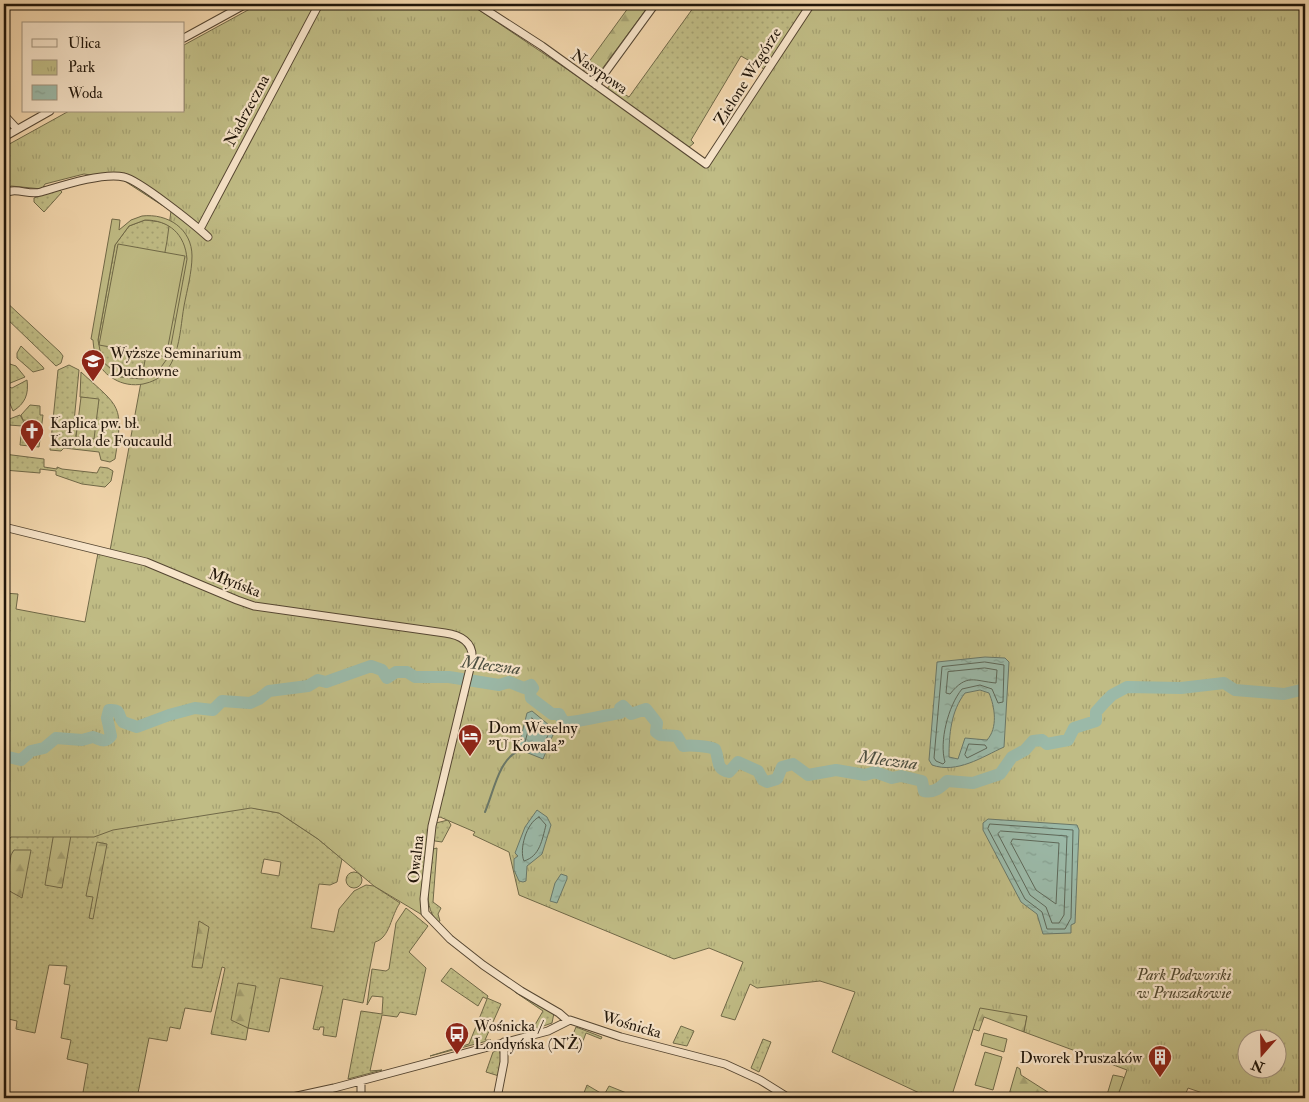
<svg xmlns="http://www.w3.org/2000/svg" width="1309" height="1102" font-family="'IM FELL Double Pica',serif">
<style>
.grass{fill:url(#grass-dots);stroke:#706948;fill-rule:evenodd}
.forest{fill:url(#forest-firs);stroke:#706948}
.park{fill:url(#park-tufts);stroke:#706948;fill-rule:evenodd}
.pitch{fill:#c0bc85;stroke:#706948;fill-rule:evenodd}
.water{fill:url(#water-ripples);stroke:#6a7869;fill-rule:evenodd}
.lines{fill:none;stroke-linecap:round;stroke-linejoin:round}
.shore{stroke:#5e6859;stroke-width:1}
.stream{stroke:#6a7869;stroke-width:2}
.river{stroke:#9bb9a8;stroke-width:12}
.minor-casing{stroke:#554632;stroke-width:9}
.minor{stroke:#f7e4c9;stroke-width:7}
.labels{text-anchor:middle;stroke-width:4.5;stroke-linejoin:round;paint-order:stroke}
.street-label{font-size:16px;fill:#21160a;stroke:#f7e4c9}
.poi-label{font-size:16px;fill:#21160a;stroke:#f7e4c9;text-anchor:start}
.park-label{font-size:16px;font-style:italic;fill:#51482f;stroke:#f7e4c9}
.water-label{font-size:18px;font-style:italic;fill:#4c4f41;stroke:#f7e4c9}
</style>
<defs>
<pattern id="grass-dots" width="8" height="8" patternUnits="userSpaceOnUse" patternTransform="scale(1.25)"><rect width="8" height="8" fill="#c0bc85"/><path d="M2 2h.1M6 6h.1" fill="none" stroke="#a5a172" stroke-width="1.8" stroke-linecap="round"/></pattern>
<pattern id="forest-firs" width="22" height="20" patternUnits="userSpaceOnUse" patternTransform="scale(1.25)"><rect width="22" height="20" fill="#c0bc85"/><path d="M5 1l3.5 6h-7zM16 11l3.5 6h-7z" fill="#a5a172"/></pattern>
<pattern id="park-tufts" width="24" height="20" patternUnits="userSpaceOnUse" patternTransform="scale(1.25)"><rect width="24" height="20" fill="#c0bc85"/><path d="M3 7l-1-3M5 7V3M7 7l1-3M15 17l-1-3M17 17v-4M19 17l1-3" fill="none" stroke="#a5a172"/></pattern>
<pattern id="water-ripples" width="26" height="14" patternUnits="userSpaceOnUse" patternTransform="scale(1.25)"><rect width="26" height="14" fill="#9bb9a8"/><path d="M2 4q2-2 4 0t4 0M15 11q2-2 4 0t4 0" fill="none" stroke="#859e8f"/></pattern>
</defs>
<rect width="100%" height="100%" fill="#f2d6ac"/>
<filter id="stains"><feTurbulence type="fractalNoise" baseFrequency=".004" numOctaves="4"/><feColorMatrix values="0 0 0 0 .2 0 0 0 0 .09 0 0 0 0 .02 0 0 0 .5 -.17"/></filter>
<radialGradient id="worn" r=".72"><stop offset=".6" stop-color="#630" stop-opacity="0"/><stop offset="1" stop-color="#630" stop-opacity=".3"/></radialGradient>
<path class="grass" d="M696,4h111l-43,65 -23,-13 -50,84 3,3 -6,5 -81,-59 3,-4 19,12z
M59,189l3,3 -18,20 -10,-10v-4z
M145,220l16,2 11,5 -30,152c-25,3 -44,-14 -44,-39l17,-95 14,-19z
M4,300l56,52 3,4 -2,7 -5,3 -52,-50z
M21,346l22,21 1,2 -11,3 -16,-14v-5z
M4,362l12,4 9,11 -17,7 -4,-3z
M69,365l10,5 -5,52 1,4h2l-1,10 23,-36 -19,-3 1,-25c39,36 43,32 34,87l-5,3 -9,-2 -2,-8 -35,-4 -3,3 -11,-1 8,-80z
M27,380c2,14 -2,24 -14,31l-7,-17 3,-7 3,1z
M30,405l10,1v9h3l-4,32 -19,-2 2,-19 -13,-1 -2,19h-3v-23l16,-6 6,11 4,1v-6l-7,-1 -2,-5z
M4,454l40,5v8l13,2v-2l5,2 35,4 3,-6 8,1 5,3 -2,10 -6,6 -23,-3 -26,-9v-4l-16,-2v4l-36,-3z
M170,716l199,159 -92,-67h-24l26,5 39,26 24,20 -5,23 -7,3 -11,-1 -8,44 23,4 5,-23 15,-18 12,-6 8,1 26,17c-9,12 -10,35 -25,39l-12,61 -20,-4 -7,38 -13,-2 1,-8h-4l-1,3 -6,-1 10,-43 -43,-8 -11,54 -21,-4 -2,12 -35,-6 14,-66 -3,-1 -11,45 -26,-4 -5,21 -10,-2 -3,14 -18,-3 -12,60h-55l6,-34 -21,-5 4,-19 -10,-2 9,-53 -6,-1 3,-18 -18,-1 -14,68 -19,-4 1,-8 -13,-3v-260zM264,859l17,3 -2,14 -18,-3z
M448,820l3,5 -9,17 -7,-1 -2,-2 3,-16z
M437,848l-4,54 8,6 -3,6 2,7 -3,1c-16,-20 -7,-50 -4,-73z
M346 880a8 8 0 1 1 16 0a8 8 0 1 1-16 0Z
M406,908l22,18 -19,26 17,16 -10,47 -16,-3 -3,5 -15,-2 -12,56 12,-1 -34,9 13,-68 21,3 1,-17 -11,-1 -5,9 5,-36 14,2 3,-2 7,-46z
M451,968l37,28 -1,2 14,6 -16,36h6l-61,16 39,-12 18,-45 -4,-2 -5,9 -37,-25z
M515,992l39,21 -2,10 -20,7 11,-19z
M681,1026l13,5 -7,15 -14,-3z
M576,1027l26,10 -1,2 -15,-6 -6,16 -11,-5z
M763,1039l8,3 -12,30 -8,-4z
M499,1050l2,6 -2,20 -13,-4 7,-20z
M587,1085l17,10 5,-9 30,12h-57z"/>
<path class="forest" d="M631,4h19l-48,65 -7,4 -12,-3z
M54,832l17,3 -9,53 -17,-3z
M97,842l10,2 -14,75 -4,-1 4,-21 -7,-1z
M14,850h17l-9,48 -16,-9 5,-34z
M199,921l10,6 -7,41 -10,-1z
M949,981l80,25 -5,26 -40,-15 -5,14 -6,-2 -5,14z
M238,983l18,3 -8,42 -17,-8z
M1017,1067l3,2 1,6 33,21 -1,2h-45z
M1113,1075l10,2 5,6 -1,15h-21z"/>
<path class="park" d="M259,4h211l119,80 116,83 108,-163h492v1094h-88l-29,-10 -4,10h-67l10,-28 -103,-38 3,-16 -47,-8 -29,90h-21l-98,-46 23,-60 -35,-11 -63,7 -7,-4 -15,36 -14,-4 22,-54 -34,-14 -35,11 -155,-64 -10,-43 -36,-17 2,-3 -35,-15 -3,1 -6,28 -7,70 -50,-30 -56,-47 -39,-26 -28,-5 -138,22 -19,7h-83l-7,9v-253l14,1 -2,15 69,13 13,-69 11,3 2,-11 56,-304 4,-30 -48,-31 -39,-6 -39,10 -3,5 -31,-3 -7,5v-44l65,-36h115v-66zM1246,1040h30v30h-30z"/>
<path class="pitch" d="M142,216c26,-3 50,13 50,40 0,16 -5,34 -8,50 -5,29 -4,71 -41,78 -10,2 -21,0 -29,-5 -15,-8 -20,-23 -21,-39l-2,-1 21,-120 8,1 -1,10 12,-10zM145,220c24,0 40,14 42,39l-18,97 -10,14 -17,9 -22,-2 -18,-16 -4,-21 17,-95 14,-19z
M118,244l67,12 -19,101 -67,-12z
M81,397l18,2 -5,40 -18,-2z
M984,1033l23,6 -3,13 -23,-7z
M985,1052l17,5 -9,33 -18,-5z"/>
<path class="water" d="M985,657l20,1 4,4 -5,85c-22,10 -47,27 -72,18l-3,-5 8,-98zM980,690l9,3c6,14 9,35 -2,47l-22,-2 -7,21 -9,-2c0,-23 2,-46 16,-64z
M532,711l23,19 -12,29 -25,-10 9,-36z
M537,810l10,7 4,8 -9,29 -15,12 -1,15 -3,1 -4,-1 -5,-11v-11l4,-3 -3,-3 10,-26z
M988,819l89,6 2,5 -4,93 -4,2v8l-28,1 -6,-20 -16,-12 -38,-72v-7z
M561,874l6,2v3l-10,24 -7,-2 5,-18z"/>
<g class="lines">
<path class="shore" d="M985,662l19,3 -1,37 -5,1 -6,-14 -12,-4 -18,4c-14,17 -23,53 -17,73l-2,2 -7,-3 -2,-3 8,-91z
M985,668l12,2 -1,13c-22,-2 -29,-10 -46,11l-4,-1 2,-21z
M532,718l9,9 9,4 -10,21 -16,-5z
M969,744l16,1 2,3 -20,10 -2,-3z
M539,817l7,8c-4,15 -6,31 -22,36 -5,-11 2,-38 15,-44z
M990,824l83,6 -2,88 -6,11h-18l-5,-17 -17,-13 -37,-70z
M1001,831l66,5 -3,79 -5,8h-7l-6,-16 -16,-12 -32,-61z
M1013,839l46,4 -3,61 -20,-14 -25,-47z"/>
<path class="stream" d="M485,812c8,-18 14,-54 34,-61"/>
<path class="river" d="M4,756l17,4 10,-9 13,-3 12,-10 26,2 11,-3c7,2 12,7 18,-1l-4,-18 2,-8c13,-1 8,5 14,12l14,5 32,-12 26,-7 18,2 9,-9 28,2 9,-4 10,-8 39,-5 10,-6 8,2 45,-16 11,4 5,8 9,-6h11l8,5h34l50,8 10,-3 15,6 7,-3 2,3 -3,3 1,7 21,16h7l5,9c20,-2 37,-7 56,-10v-5l3,-2 8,8 15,-5 11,14 -1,9 4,3 17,1 6,10c8,-1 24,0 32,3 5,11 0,20 14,23l9,-10 20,9 5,9 4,2 10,-3 5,-12 11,-3 15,11 28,-5 29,5 10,-3 17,6 9,-2 21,5 2,10c10,2 16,-3 23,-10l26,2 27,-9 12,-17 13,-7 8,-9 9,-1 5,4 21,-4 6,-12 22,-7v-9l8,-9 8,-8 15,-8 54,1 43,-5 11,7 49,4 21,-5"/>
<g class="minor-casing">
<path id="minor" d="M477,4l65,42 164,118 105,-160
M184,38l62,-34
M596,85l59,-81
M4,115l13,14
M4,137l46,-26
M4,194c12,-8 24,2 37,-2 20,-6 62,-20 83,-15 15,3 71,48 84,60
M200,229l119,-225
M4,527l142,35 91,38 17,6 191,27c15,2 29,9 27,27l-40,166 -8,73 1,14 25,26 33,26 38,26 38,22 8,7
M361,1082v16
M288,1098l46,-10 214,-57 22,-11 51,17 104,27 35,16 29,18
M497,1098l7,-36v-20"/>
</g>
<use href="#minor" class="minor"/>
</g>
<defs>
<g id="university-pin" transform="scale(1.25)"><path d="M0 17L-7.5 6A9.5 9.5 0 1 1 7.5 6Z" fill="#8f2418" stroke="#f7e4c9"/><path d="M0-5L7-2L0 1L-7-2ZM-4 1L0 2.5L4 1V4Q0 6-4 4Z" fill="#fff"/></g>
<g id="church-pin" transform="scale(1.25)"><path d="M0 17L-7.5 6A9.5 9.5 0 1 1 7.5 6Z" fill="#8f2418" stroke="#f7e4c9"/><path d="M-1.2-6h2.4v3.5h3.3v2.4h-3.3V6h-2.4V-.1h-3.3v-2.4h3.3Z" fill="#fff"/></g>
<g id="hotel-pin" transform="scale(1.25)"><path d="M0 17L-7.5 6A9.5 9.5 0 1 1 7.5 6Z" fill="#8f2418" stroke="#f7e4c9"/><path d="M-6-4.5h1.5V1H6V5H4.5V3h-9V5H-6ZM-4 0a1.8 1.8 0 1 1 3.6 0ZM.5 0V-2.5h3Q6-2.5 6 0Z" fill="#fff"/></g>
<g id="bus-pin" transform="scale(1.25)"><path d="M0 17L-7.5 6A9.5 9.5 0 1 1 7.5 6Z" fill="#8f2418" stroke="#f7e4c9"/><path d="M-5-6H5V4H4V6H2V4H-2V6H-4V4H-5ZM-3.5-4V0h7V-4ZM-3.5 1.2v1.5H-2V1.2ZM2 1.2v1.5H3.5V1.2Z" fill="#fff"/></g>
<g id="building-pin" transform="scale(1.25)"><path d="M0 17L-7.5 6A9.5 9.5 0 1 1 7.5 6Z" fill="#8f2418" stroke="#f7e4c9"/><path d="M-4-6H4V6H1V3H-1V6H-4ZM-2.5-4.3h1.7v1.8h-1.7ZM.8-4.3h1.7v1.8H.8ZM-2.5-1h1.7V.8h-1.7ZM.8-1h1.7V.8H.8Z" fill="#fff"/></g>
</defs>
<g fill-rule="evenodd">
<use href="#university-pin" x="93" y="361"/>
<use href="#church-pin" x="32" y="431"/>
<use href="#hotel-pin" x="470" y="736"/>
<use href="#bus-pin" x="457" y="1034"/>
<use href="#building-pin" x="1160" y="1057"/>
</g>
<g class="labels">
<g class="street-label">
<text transform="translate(600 71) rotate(35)" y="6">Nasypowa</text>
<text transform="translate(747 76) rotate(-58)" y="6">Zielone Wzgórze</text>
<text transform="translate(246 110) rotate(-62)" y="6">Nadrzeczna</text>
<text transform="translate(235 582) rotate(21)" y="6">Młyńska</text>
<text transform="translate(415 859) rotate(-84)" y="6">Owalna</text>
<text transform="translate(632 1024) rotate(16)" y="6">Wośnicka</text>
</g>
<g class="poi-label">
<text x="110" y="358">Wyższe Seminarium<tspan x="110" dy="18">Duchowne</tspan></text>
<text x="50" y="428">Kaplica pw. bł.<tspan x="50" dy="18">Karola de Foucauld</tspan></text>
<text x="488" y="733">Dom Weselny<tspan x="488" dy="18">"U Kowala"</tspan></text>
<text x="474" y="1031">Wośnicka /<tspan x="474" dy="18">Londyńska (NŻ)</tspan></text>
<text x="1142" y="1063" text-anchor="end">Dworek Pruszaków</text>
</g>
<g class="park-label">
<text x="1184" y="980">Park Podworski<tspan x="1184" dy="18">w Pruszakowie</tspan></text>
</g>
<g class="water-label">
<text transform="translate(491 665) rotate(7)" y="6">Mleczna</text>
<text transform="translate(888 760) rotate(7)" y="6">Mleczna</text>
</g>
</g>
<rect width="1309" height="1102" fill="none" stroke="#f2d6ac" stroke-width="20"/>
<rect x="5" y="5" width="1299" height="1092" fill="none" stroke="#21160a" stroke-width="2.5"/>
<rect x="10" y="10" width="1289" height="1082" fill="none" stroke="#21160a"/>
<rect x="22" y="22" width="162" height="90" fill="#f7e4c9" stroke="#a1927d"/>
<rect x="32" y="39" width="25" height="8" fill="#f7e4c9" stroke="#a1927d"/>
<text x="68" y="48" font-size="15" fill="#21160a">Ulica</text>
<rect x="32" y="60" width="25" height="15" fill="url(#park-tufts)" stroke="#a1927d"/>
<text x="68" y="72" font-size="15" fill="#21160a">Park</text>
<rect x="32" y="85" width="25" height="15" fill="url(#water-ripples)" stroke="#a1927d"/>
<text x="68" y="98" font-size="15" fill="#21160a">Woda</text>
<g transform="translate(1262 1054) rotate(200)"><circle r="24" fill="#f7e4c9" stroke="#a1927d"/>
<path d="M0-4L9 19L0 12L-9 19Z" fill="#8f2418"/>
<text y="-8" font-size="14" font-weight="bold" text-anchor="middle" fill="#21160a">N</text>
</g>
<rect width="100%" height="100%" filter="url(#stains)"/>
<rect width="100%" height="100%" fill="url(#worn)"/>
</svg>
